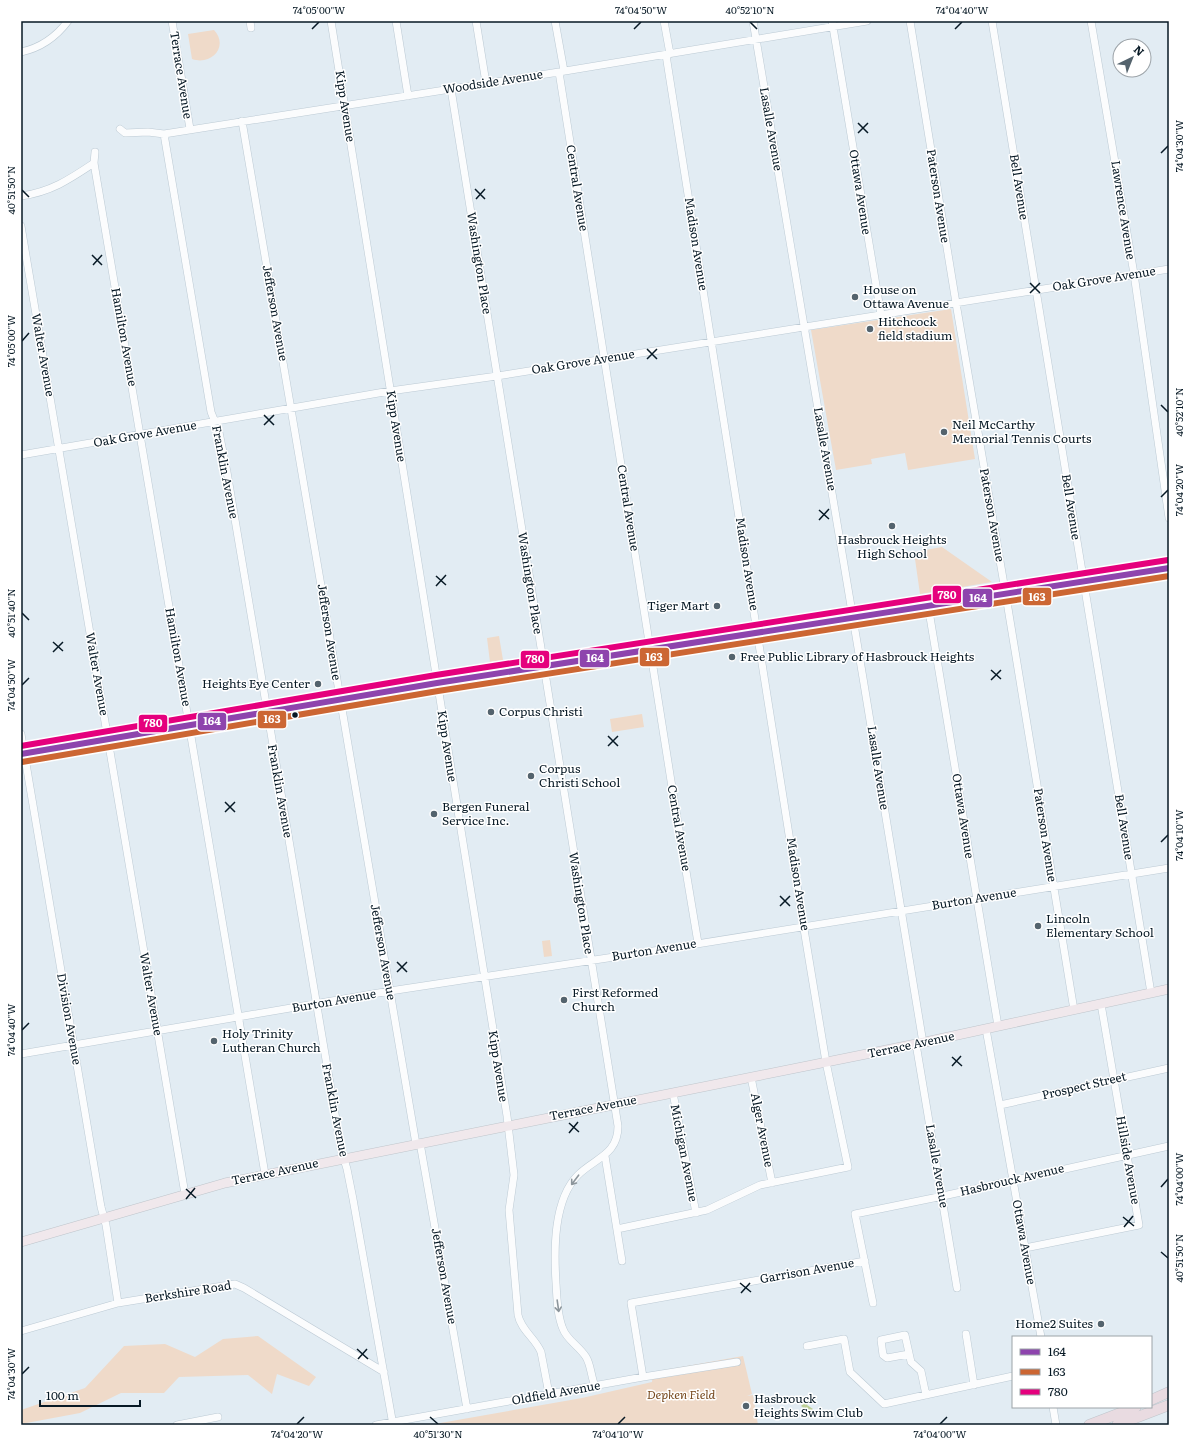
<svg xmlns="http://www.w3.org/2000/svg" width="1190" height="1446" font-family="Literata,serif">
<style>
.green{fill:#efdac9}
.water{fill:#bdcf97}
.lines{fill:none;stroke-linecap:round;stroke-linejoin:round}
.minor-casing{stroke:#bccad4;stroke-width:8}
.major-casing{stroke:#bec5cb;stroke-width:10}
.highway-casing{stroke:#bec5cb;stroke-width:11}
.minor{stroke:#fbfcfd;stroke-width:7}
.major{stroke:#f0e8ec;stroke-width:9}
.highway{stroke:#e9dbe1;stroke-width:10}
.bus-1-casing{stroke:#fff;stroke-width:9}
.bus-2-casing{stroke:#fff;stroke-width:9}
.bus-3-casing{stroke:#fff;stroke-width:9}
.bus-1{stroke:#8e44ad;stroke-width:6}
.bus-2{stroke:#c63;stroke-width:6}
.bus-3{stroke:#e5007d;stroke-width:6}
.oneway{stroke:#8d969c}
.ticks{fill:none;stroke:#071925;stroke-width:1.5}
.poi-dot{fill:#54636d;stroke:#fff;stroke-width:1.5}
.bus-dot{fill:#071925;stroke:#fff;stroke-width:1.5}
.labels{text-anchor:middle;stroke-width:3;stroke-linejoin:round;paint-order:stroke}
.street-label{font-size:12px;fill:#071925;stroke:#fff}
.poi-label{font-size:12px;fill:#071925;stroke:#fff;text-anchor:start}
.park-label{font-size:12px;font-style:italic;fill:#77491e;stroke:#fff}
.line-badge{stroke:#fff;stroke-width:1.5}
.badge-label{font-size:11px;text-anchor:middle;font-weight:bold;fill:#fff}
.neatline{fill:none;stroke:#071925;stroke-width:1.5}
.ticks-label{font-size:10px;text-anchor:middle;fill:#071925}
</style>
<rect width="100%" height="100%" fill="#e2ecf3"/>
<path class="green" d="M214,30c15,16 -2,36 -22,29l-4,-25z
M951,309l24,150 -67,11 -3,-17 -34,6 1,5 -36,6 -25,-140z
M942,547l50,35 -72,12 -6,-42z
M499,636l4,24 -13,2 -3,-24z
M642,714l2,13 -32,5 -2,-13z
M550,940l2,16 -8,1 -2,-16z
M258,1336l58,41 -7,9 -32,-12 -5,20 -24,-19 -69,2 -15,16h-43l-41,20 -59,11v-14l64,-22 39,-42 41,-2 30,13 28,-18z
M743,1356l9,38 -5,2 6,-1 5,30h-329l153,-27 70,-16 1,-10z"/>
<path class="water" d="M804,1398l5,2 -2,5 6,4 -4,7 -7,-4 2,-4 -3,-2 2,-2 -2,-2z"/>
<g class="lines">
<g class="minor-casing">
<path id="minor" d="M172,21l18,108
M250,21l1,7
M331,21l176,1095 7,59 -5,35 9,105c3,15 17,23 23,37l8,42
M396,21l12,75
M476,21l10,62
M555,21l9,50
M664,21l6,33
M753,21l110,657 60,365
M832,21l49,294
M910,21l46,282 51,299 67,408
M992,21l159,972
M1091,21l43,253 35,244
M21,52c19,-4 35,-15 47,-31
M559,72l112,709 27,162
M451,89l167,1037c0,29 -23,32 -40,49 -25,25 -24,76 -22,108 1,15 1,32 7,46 4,11 16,17 23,28 5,8 5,20 9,29
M242,121l174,1023
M120,129l5,4 23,-1 16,2 395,-62 308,-51
M164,134l47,278 8,20 8,40 114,677 6,20 6,30 40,226
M95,152l-1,11 171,1011
M21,196c30,-4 49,-17 73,-33
M21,226l164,968
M21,455l369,-64 107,-15 672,-107
M928,605l70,421
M21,734l80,473 5,18 12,78
M21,754l416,-71 732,-115
M986,1029l55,308
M916,1044l41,244
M21,1054l369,-63 257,-39 522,-84
M751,1077l21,106
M673,1093l23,120
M1000,1105l169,-37
M420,1143l47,266
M605,1156l17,105
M617,1229l90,-19 53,-25 88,-18 -22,-105 -24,-145 -136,-862
M1025,1248l114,-23 -38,-221
M873,1303l-18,-89 88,-18 226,-50
M21,1331l97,-28 117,-19 9,4 140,84
M966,1334l8,51
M807,1346l37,-7 6,33 34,32 129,-28
M909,1354l-22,4 -4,-3 -2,-15 24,-5 6,27 10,9 5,24
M643,1377l-12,-74 234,-42
M1053,1407l3,18
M177,1425l41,-8
M376,1425l267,-48 94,-15"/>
</g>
<g class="major-casing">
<path id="major" d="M21,1242l204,-59 691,-139 253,-55"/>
</g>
<g class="highway-casing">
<path id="highway" d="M1151,1400l18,-8
M1089,1425l47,-18
M1117,1425l52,-20"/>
</g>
<use href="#minor" class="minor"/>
<use href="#major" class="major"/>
<use href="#highway" class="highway"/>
<g class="bus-1-casing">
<path id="bus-1" d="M21,754l416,-71 732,-115"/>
</g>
<g class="bus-2-casing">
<path id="bus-2" d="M22,762l416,-71 731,-115"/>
</g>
<g class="bus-3-casing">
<path id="bus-3" d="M21,746l415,-71 732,-115"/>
</g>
<use href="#bus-1" class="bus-1"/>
<use href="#bus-2" class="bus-2"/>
<use href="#bus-3" class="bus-3"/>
</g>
<defs><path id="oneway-shaft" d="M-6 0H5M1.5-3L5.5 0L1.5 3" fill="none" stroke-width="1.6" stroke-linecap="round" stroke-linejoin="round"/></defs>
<g class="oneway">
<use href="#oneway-shaft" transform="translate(575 1180) rotate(127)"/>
<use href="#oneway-shaft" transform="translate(558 1306) rotate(82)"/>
</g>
<path class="ticks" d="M750,22l7,7M312,29l7,-7M634,29l7,-7M955,29l7,-7M858,123l10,10M858,133l10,-10M1161,153l7,-7M475,189l10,10M22,190l7,7M476,199l9,-10M92,255l10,10M93,265l9,-10M1030,283l10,10M1030,293l10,-10M22,341l7,-8M647,349l10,10M647,359l10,-10M1161,405l7,7M264,415l10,10M264,425l10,-10M1161,497l7,-7M819,510l10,9M819,520l10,-11M436,576l10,9M436,586l10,-11M22,613l7,7M53,642l10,9M53,652l10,-10M991,670l10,9M991,680l10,-10M22,685l7,-7M608,736l10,10M608,746l10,-10M225,802l10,10M225,812l10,-10M1161,842l7,-7M780,896l10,10M780,906l10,-10M397,962l10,10M397,972l10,-10M22,1030l7,-7M952,1057l10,9M952,1066l9,-10M569,1123l10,9M569,1133l9,-11M1161,1187l7,-8M186,1189l10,9M186,1199l9,-11M1123,1217l11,9M1124,1227l9,-11M1161,1252l7,6M740,1283l11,9M741,1293l9,-10M357,1349l11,10M358,1359l9,-10M22,1374l7,-7M430,1417l8,7M297,1424l7,-7M618,1424l7,-7M940,1424l7,-7"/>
<g class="poi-dot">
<circle cx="855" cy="297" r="4"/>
<circle cx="870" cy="329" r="4"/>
<circle cx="944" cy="432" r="4"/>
<circle cx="892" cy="526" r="4"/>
<circle cx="717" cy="606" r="4"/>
<circle cx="732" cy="657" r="4"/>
<circle cx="318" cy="684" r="4"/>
<circle cx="491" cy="712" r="4"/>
<circle cx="531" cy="776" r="4"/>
<circle cx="434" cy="814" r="4"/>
<circle cx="1038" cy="926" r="4"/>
<circle cx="564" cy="1000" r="4"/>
<circle cx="214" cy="1041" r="4"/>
<circle cx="1101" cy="1324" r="4"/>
<circle cx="746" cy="1406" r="4"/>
</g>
<circle class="bus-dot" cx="295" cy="715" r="3.5"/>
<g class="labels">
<g class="street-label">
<text transform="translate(181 75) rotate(81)" y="4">Terrace Avenue</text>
<text transform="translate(493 82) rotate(-9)" y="4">Woodside Avenue</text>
<text transform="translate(345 106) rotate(81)" y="4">Kipp Avenue</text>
<text transform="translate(771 129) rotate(80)" y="4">Lasalle Avenue</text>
<text transform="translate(1019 187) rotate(81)" y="4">Bell Avenue</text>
<text transform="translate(577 188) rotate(81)" y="4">Central Avenue</text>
<text transform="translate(860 192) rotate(81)" y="4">Ottawa Avenue</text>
<text transform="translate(938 196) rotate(81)" y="4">Paterson Avenue</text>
<text transform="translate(1123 210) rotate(81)" y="4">Lawrence Avenue</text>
<text transform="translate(696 244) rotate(81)" y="4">Madison Avenue</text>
<text transform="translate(479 263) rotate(81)" y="4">Washington Place</text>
<text transform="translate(1104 279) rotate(-9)" y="4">Oak Grove Avenue</text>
<text transform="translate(275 313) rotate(80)" y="4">Jefferson Avenue</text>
<text transform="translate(124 337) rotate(80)" y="4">Hamilton Avenue</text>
<text transform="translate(43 355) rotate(80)" y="4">Walter Avenue</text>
<text transform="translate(583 362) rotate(-9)" y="4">Oak Grove Avenue</text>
<text transform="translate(396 426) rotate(81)" y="4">Kipp Avenue</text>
<text transform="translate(145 434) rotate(-10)" y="4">Oak Grove Avenue</text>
<text transform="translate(825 449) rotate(80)" y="4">Lasalle Avenue</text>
<text transform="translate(225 472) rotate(79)" y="4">Franklin Avenue</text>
<text transform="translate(1071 507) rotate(81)" y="4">Bell Avenue</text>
<text transform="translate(628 508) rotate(81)" y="4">Central Avenue</text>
<text transform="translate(992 515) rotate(80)" y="4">Paterson Avenue</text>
<text transform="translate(747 564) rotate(81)" y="4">Madison Avenue</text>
<text transform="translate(530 583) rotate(81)" y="4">Washington Place</text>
<text transform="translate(329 632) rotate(81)" y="4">Jefferson Avenue</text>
<text transform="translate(178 657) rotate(80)" y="4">Hamilton Avenue</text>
<text transform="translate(97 674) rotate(80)" y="4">Walter Avenue</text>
<text transform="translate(447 746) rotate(81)" y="4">Kipp Avenue</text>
<text transform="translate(878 768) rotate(81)" y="4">Lasalle Avenue</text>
<text transform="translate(280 791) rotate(80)" y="4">Franklin Avenue</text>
<text transform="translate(963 816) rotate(81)" y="4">Ottawa Avenue</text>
<text transform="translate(1124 827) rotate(81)" y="4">Bell Avenue</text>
<text transform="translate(679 828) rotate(80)" y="4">Central Avenue</text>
<text transform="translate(1045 835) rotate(81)" y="4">Paterson Avenue</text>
<text transform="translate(798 884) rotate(81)" y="4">Madison Avenue</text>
<text transform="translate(974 899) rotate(-9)" y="4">Burton Avenue</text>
<text transform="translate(581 903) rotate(81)" y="4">Washington Place</text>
<text transform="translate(654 950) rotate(-9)" y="4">Burton Avenue</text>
<text transform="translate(383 952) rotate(80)" y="4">Jefferson Avenue</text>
<text transform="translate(151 994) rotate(80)" y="4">Walter Avenue</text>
<text transform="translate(334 1001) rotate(-10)" y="4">Burton Avenue</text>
<text transform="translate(69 1019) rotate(80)" y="4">Division Avenue</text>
<text transform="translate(911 1045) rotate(-12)" y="4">Terrace Avenue</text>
<text transform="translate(498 1066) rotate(81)" y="4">Kipp Avenue</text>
<text transform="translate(1084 1086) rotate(-13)" y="4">Prospect Street</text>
<text transform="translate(593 1108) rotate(-11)" y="4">Terrace Avenue</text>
<text transform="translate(335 1110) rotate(79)" y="4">Franklin Avenue</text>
<text transform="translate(762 1130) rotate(79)" y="4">Alger Avenue</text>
<text transform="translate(684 1153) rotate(79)" y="4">Michigan Avenue</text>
<text transform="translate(1128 1160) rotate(80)" y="4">Hillside Avenue</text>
<text transform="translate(937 1166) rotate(80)" y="4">Lasalle Avenue</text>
<text transform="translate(275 1172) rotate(-12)" y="4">Terrace Avenue</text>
<text transform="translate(1012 1180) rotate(-13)" y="4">Hasbrouck Avenue</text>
<text transform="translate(1024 1242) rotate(80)" y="4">Ottawa Avenue</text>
<text transform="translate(807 1271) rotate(-10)" y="4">Garrison Avenue</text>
<text transform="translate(444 1276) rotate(80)" y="4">Jefferson Avenue</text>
<text transform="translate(188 1292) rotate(-9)" y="4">Berkshire Road</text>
<text transform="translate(556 1393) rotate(-10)" y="4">Oldfield Avenue</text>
</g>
<g class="poi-label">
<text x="863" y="294">House on<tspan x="863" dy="14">Ottawa Avenue</tspan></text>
<text x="878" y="326">Hitchcock<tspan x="878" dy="14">field stadium</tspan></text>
<text x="952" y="429">Neil McCarthy<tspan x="952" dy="14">Memorial Tennis Courts</tspan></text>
<text x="892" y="544" text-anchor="middle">Hasbrouck Heights<tspan x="892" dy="14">High School</tspan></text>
<text x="709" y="610" text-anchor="end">Tiger Mart</text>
<text x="740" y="661">Free Public Library of Hasbrouck Heights</text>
<text x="310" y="688" text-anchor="end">Heights Eye Center</text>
<text x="499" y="716">Corpus Christi</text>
<text x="539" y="773">Corpus<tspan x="539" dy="14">Christi School</tspan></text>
<text x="442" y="811">Bergen Funeral<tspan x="442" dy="14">Service Inc.</tspan></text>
<text x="1046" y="923">Lincoln<tspan x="1046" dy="14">Elementary School</tspan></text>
<text x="572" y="997">First Reformed<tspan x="572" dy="14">Church</tspan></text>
<text x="222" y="1038">Holy Trinity<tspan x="222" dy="14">Lutheran Church</tspan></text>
<text x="1093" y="1328" text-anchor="end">Home2 Suites</text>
<text x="754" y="1403">Hasbrouck<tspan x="754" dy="14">Heights Swim Club</tspan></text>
</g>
<g class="park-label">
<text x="681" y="1399">Depken Field</text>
</g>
</g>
<g class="line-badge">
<rect x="932" y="585" width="30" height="19" rx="4" fill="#e5007d"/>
<rect x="1022" y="587" width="30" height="19" rx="4" fill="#c63"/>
<rect x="962" y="588" width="31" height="20" rx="4" fill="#8e44ad"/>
<rect x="639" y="647" width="31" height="20" rx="4" fill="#c63"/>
<rect x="579" y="649" width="31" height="19" rx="4" fill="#8e44ad"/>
<rect x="520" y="650" width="30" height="19" rx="4" fill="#e5007d"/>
<rect x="257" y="710" width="30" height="19" rx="4" fill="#c63"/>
<rect x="197" y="712" width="30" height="19" rx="4" fill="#8e44ad"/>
<rect x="138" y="714" width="30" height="19" rx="4" fill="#e5007d"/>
</g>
<g class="badge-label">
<text x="947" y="599">780</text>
<text x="1037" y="601">163</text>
<text x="978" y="602">164</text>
<text x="654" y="661">163</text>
<text x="595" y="662">164</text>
<text x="535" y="663">780</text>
<text x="272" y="723">163</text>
<text x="212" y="725">164</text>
<text x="153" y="727">780</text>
</g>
<rect width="1190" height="1446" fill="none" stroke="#ffffff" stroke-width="44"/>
<rect x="1012" y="1336" width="140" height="72" fill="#ffffff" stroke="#9ca3a8"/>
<rect x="1020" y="1349" width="20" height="6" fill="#8e44ad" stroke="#9ca3a8"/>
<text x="1048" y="1356" font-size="12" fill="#071925">164</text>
<rect x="1020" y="1369" width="20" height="6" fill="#cc6633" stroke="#9ca3a8"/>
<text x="1048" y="1376" font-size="12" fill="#071925">163</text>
<rect x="1020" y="1389" width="20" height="6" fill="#e5007d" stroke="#9ca3a8"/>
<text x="1048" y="1396" font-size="12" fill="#071925">780</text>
<g transform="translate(1132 58) rotate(43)"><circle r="19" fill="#ffffff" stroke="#9ca3a8"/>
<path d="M0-3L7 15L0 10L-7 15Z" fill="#54636d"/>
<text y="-6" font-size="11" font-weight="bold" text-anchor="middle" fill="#071925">N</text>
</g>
<path d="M40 1400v6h100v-6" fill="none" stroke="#071925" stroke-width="2"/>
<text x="46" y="1400" font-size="12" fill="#071925" stroke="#ffffff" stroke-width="3" paint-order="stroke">100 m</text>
<rect x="22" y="22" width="1146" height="1402" class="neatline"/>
<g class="ticks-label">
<text x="319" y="14">74°05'00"W</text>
<text x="641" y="14">74°04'50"W</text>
<text x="750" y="14">40°52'10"N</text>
<text x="962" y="14">74°04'40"W</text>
<text transform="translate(1179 146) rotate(-90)" y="4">74°04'30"W</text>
<text transform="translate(11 190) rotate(-90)" y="4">40°51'50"N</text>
<text transform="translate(11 341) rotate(-90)" y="4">74°05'00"W</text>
<text transform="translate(1179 412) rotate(-90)" y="4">40°52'10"N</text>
<text transform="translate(1179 490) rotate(-90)" y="4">74°04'20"W</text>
<text transform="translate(11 613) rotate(-90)" y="4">40°51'40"N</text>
<text transform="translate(11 685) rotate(-90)" y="4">74°04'50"W</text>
<text transform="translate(1179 835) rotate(-90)" y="4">74°04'10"W</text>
<text transform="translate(11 1030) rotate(-90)" y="4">74°04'40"W</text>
<text transform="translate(1179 1179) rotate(-90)" y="4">74°04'00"W</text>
<text transform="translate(1179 1258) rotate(-90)" y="4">40°51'50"N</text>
<text transform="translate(11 1374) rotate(-90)" y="4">74°04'30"W</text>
<text x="297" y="1438">74°04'20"W</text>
<text x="438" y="1438">40°51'30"N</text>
<text x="618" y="1438">74°04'10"W</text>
<text x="940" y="1438">74°04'00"W</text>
</g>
</svg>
